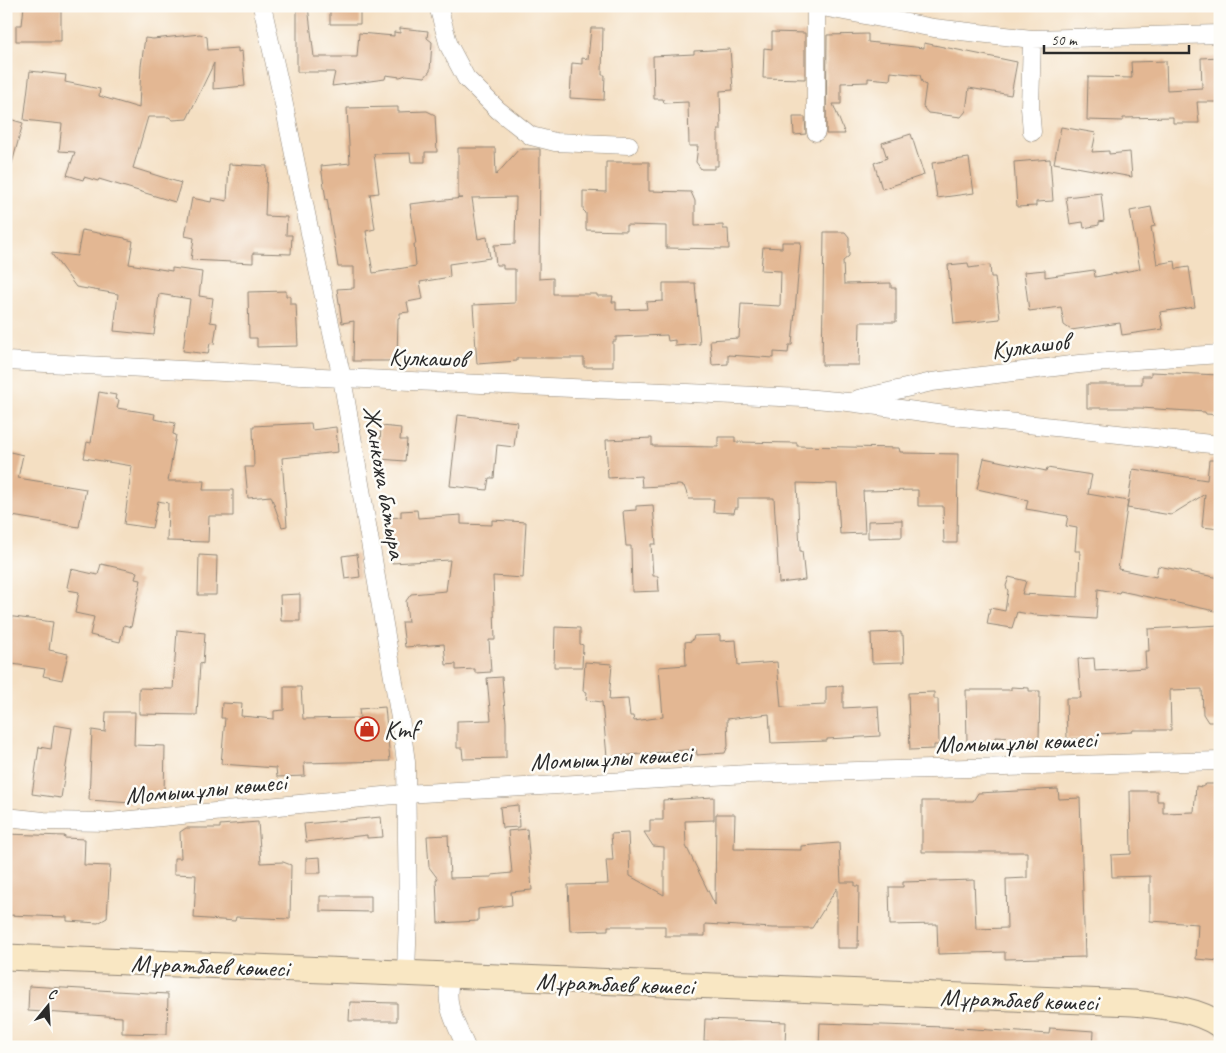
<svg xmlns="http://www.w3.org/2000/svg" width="1226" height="1053" font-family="Caveat,sans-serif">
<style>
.building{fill:#e3b793}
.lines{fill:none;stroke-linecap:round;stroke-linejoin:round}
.street-casing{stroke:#908576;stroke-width:19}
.secondary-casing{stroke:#908576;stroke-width:27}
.street{stroke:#fff;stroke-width:18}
.secondary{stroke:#f9e7c3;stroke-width:25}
.labels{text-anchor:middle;stroke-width:5;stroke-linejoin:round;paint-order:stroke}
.street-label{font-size:25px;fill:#2b2b2b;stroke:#fdfcf7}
.poi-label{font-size:25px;fill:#2b2b2b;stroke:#fdfcf7;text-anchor:start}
</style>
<rect width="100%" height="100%" fill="#fdfcf7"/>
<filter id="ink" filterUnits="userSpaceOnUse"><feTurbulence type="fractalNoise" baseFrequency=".02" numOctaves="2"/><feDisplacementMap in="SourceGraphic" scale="10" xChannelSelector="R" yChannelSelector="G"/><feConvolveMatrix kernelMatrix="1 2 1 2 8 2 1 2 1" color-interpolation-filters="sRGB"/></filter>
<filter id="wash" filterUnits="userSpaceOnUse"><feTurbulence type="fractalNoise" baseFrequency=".0096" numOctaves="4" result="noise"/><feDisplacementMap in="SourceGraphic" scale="20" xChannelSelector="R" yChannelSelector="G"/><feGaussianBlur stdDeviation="1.12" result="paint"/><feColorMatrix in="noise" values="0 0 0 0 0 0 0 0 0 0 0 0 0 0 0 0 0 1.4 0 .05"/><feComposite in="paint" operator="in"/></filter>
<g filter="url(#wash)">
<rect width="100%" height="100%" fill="#f4dfc2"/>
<g id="blocks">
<path class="building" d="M24,6h37v35h-45v-16h6z
M297,6h11l6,51h43l2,-24 35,3v-4l6,1v-5l28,3 -1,7 5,4 -2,29 -5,6 -19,-2 -6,2 -14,-2 -1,4 -53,7 3,-14h-38z
M330,6h30v18h-30z
M591,28h12l-1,47h3l-1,25 -34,-2 2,-35 10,1v-6l6,1z
M772,32l33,1v46l-42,-1 1,-30 8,1z
M200,34l7,3 1,13 30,-2v4l4,-1 3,35 -32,3 1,-26 -27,56 -14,1 -4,-3h-21l-15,51 48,15 -6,19 -76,-23 -1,2 -14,-4 -1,3 -16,-5 8,-23 -16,-1 3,-27 -38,-4 6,-49 36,4 -1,7 35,7 -1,7 40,12 2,-42 4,-28 8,1z
M868,34v8l56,6v-5l93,19 -6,33 -42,-7 -3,23 -5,6 -33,-4 -5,-6 3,-22 -4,-3 -2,-7 -29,-3 -1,8 -22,-2v4l-27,1v21h-8l12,30h-19l1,-99z
M730,49l3,41 -13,1 1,39h-3v36h-4v3h-13l-5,-7 2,-16h-9l-1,-44 -24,1 -1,-4h-9l-1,-43 41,-2v-3z
M1220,57v45h-23l2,21h-26v-6l-50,1v3l-36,-1 1,-43 44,1 -1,-16 35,-1 1,29 35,-2 -1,-30z
M398,107v5l29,-1 8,4 2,37h-12v10h-14l-1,-9 -36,1 5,39 -9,1 5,35 -9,2 7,42 43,-7 -2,-22h2l-6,-40 53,-6h-5v-50h37l1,27 23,-26h21l-1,130 14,-1v16h44v2h16l-1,6h4v8l31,-1 -1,-7 17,-1v-18h32l5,61 -25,2v-6l-7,1 -1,-6 -51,2v4h-3v26h-29v-9h-67v3l-40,3 -4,-59 42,-2v-34h-12v-4h-7l-2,-20 21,-1 1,-47 -44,1 6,41 9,-2 3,21 -41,6 1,13 -30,5 3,17 -16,3 2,10 -9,1v4l-2,1 -1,43h-44l1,-40 -12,2 -5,-34 17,-1v-21h-16l-11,-68 -1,1 -5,-34 29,-3 -3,-55z
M793,117h12l1,17 -12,1z
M6,118l17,5 -12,44 -5,-1z
M1061,127l35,6 -4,19 17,-1v3l21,-2 2,25 -78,-14z
M911,134l13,41 -42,14 -8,-26 13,-5 -5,-15z
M969,158l5,35 -37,5 -5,-35z
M1050,159l3,42 -17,1v4l-19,1 -3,-45z
M606,162h43v29l42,1 4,9v25l28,-1v4h5l1,20 -63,-1v-22l-40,-1v6l-40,-1v-17l-3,-3v-19l23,1z
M229,164l38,2 -2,50 22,1 -1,18h6l-1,19 -38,-1v10l-62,-3 3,-22 -9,-2 7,-38 19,4 1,-4 15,3z
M1101,193l3,28 -5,1v3l-15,3 -1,-6 -13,2 -4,-27z
M1151,207l4,19 -4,1 6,37 18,-3 1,8 13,-2 6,40 -35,5 3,17 -41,6 -2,-12 -49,7 -7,-5 -3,-18 -32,4 -5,-39 21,-2v7l49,-7 1,7 45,-8 -10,-58z
M82,230l43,8v1l8,2 -4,23 43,7v-3l30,4 -3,24 14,2 -3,24 7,1 -3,21 -4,-1 -2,11 -25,-3 7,-52 -31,-5 -5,41 -40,-4 4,-37 -42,-7 -25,-34 26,3z
M824,232h21l4,5v19l-6,5 1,23 47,-1v5h5v34h-36l-1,43h-37z
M782,242h19l-9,103h-3l-1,8 -14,-1v6l-46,-3v9l-16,1 -2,-25 29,-2 2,-34 39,2 1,-35 -20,-1 2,-23 19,1z
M968,263l1,5 21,-3 1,12h4l5,42 -46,5 -6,-59z
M286,291v5h4v8h6l2,42 -41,1v-9h-8l-1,-46z
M1151,372l69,3v40l-14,-1 -1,-2 -64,-4h-54v-24h55v-8h9z
M99,392l17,3 -1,4 4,1 -2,8 38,6 -1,5 21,4 -2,11 3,1 -8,46h36l-1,9h30v26h-24l-1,26 -41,-1 1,-38 -10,-2 -6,27 -28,-4 8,-58 -48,-8 3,-16 4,1z
M458,415l59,7 -3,25 -17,-2 -3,33h-5l-2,12 -37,-4z
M311,423l1,7 24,-3 2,25 -56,6 5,68 -5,1 -11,-31 -23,2 -3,-31h9l-1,-41z
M381,426l20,2 -1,12h7l-2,21 -26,-2z
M718,437h17v5l62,1v3l102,2 1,4h3v1l55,1 -1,89h-13l-1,-37h-25v-16l-55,1 2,42 -25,1 -3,-50 -40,-1 3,68h2l3,29 -26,3 -5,-85h-36v10h-3l-1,5 -21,-1 1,-13h-25l-5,-13 -5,-1 -37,2 -1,-11 -33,2 -2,-38 46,-2v8l66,1z
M6,451l17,4 -5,23 68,11 -7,38 -73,-12z
M984,458l62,13 1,-3 45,7 -4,19 40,7 -10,68 38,8 2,-11 62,12v34l-100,-21 -1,2 -21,-4 -2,30 -61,-4 -18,-3 -5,16 -25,-4 3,-16 15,3 3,-20 -2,-5 3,-9 17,4 -4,13 56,3 2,-46h-5l2,-23 -11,-2 2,-10 -42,-7 2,-9 -51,-11z
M1209,460h11v69l-18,-2 3,-33 -34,21 -44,-7 6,-39 74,11z
M653,505l3,39h-5l2,32h5l1,15 -27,1 -1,-46h-5l-3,-35 13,-1v-4z
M417,510l1,8 43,-3v9l31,1v-5l34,2 -3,56 -30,-2 2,64h-6l2,32 -16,1v-4l-19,1v-6l-10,1 -2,-21 -39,3 -3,-25h6l-2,-21 5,-7 35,-3 4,-31 -59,3 -3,-45 13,-1v-6z
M902,520v17l-34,1v-17z
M357,554l3,23 -15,2 -3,-23z
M199,555l18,1 -1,39h-18z
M101,564l36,8 -2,7 6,1 -10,47 -7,-2 -4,17 -30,-7 4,-18 -19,-4 4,-21 -11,-2 1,-3h-2l4,-18 27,6z
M300,594v27h-19l-1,-26z
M6,616l47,6 -4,28 19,4 -6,26 -19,-4 2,-7 -39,-6z
M1220,625v97h-12l-5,-8 -1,-25 -32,1 1,40h-38l-1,2 -34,2 -8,5h-23l-1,-41h15l-3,-39 16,-1 1,13 51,-3 -1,-17h4l-1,-22z
M555,627l25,1v16l3,1 -1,22h-28z
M177,630l28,3 -2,31 -3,-1 -3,52 -58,-1v-26l34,1z
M901,632v3h2l1,27 -32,1 -1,-30z
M720,635v6l16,-1 2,25 39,-3 4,45 45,-2v-18l17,-1v22l35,-2 2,30 -53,3v2l-56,2 -2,-29 -42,5 1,27 -3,7 -28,2 -1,-6 -89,8 -5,-55 -16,-2 1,-8 -4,-1 2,-29 27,2 -3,36 19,-1 2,17h3l1,5 29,-4 -4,-50 27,-2 -1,-23 7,-1 2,-5z
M502,677l4,45v36l-43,1 -1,-11h-5v-27l34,-1 -4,-42z
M284,687h17l2,32 57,-1 -1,-9 26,-2 5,54 -86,2 1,13 -28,1 -1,-9 -55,-4 4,-46h-4l1,-15 20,1 -1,12 33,3v-8l10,-1z
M1011,687l18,1v3h11l-1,48 -44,-2v5l-28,1 -1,-53h45z
M934,692v7h4l1,46h-5v4l-24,1 -2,-57z
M106,712h29l-1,33 31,1 -1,47h-32l-1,10 -42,-3 3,-70 13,2z
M54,725l18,3 -11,70 -29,-4 7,-47 12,2z
M1206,784h14v177l-24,-2 2,-35 -48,-3v-45l-38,1 -1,-22 20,-1 -1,-63h27v10h6v12l31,-1 2,-26 6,1z
M1058,789l1,10 21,-1 5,159 -80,2v-7l-67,2 -1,-30 -47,1 -1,-38h14v-5l71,-2 2,49 31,-1 -1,-49 21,-1v-26h-105v-51h51l5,-8z
M714,797v23l-29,1 1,25 29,59 1,-91h19l-1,35 67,1v-4l38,-3 2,39h14v4h4l-1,62h-21v-60l-25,40h-39l-68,-4v12h-40v-10h-57v4l-38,1 -2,-46 40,-1 -2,-24h7l-2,-26 17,-1 2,43 34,19v-48l-11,-1 -9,-14h6v-12h13v-20z
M518,805l1,22 -17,1 -2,-21z
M381,817l2,20 -16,1v-3l-61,7 -2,-18z
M258,822l3,41 22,-1 8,3 -1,54 -54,-2 -1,4 -41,-3 2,-43 -22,-1v-16h7l-1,-26 6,-4h34v-3z
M527,829l5,61 -21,2 1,13 -34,4v12l-40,2 -2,-44h2l-9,-12 -2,-31 21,-1 2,43 42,-1v-2l20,-2 -4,-42z
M6,834l59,2 -1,2 21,1 -1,26 26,1 -3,52 -9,5 -31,-2v-4l-61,-2z
M320,857l1,16h-15v-15z
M320,896h51v16l-51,-1z
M29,986l139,8 -1,40 -45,-1v-16l-94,-6z
M350,1002l47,1v18h-48z
M705,1019l81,3 -1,22 -81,-3z
M820,1023l125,4 104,7 1,-6 44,3 -1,16h-274z"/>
</g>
</g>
<g filter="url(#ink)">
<use href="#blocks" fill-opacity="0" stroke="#908576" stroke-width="1"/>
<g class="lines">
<g class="street-casing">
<path id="street" d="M262,6l21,94 28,138 31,140 58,340 6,44 2,154 -2,57
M438,6l11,40 17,32 32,32 33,26 24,6 74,3
M817,6l117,22 98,11 188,-5
M816,132v-126
M1032,132l-2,-25 2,-68
M6,361l336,17 462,20 44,4 105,14 267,29
M858,399l74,-17 147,-18 141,-10
M6,817l38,4 65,1 296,-28 343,-20 472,-13
M451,976c-8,29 4,45 15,71"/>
</g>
<g class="secondary-casing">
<path id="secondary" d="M6,957l1127,46c28,3 62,5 87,22"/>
</g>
<use href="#street" class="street"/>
<use href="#secondary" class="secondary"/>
</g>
</g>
<defs>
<g id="shop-ring" transform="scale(1.25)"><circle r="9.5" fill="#fdfcf7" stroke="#c8321e" stroke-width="1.5"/><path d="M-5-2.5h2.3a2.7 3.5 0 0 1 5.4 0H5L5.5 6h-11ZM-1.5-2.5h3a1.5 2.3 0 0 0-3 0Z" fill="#c8321e"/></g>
</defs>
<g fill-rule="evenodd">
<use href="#shop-ring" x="367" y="729"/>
</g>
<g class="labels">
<g class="street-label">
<text transform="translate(1030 345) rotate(-7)" y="9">Кулкашов</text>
<text transform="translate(428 357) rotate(2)" y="9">Кулкашов</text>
<text transform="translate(385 482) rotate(80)" y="9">Жанкожа батыра</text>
<text transform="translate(1016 741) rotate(-2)" y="9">Момышұлы көшесі</text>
<text transform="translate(611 757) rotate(-3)" y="9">Момышұлы көшесі</text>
<text transform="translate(206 788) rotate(-5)" y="9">Момышұлы көшесі</text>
<text transform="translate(210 965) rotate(2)" y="9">Мұратбаев көшесі</text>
<text transform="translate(615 983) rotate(2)" y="9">Мұратбаев көшесі</text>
<text transform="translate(1019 999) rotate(2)" y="9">Мұратбаев көшесі</text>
</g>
<g class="poi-label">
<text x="384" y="738">Kmf</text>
</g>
</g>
<rect width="1226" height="1053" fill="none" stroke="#fdfcf7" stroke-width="25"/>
<g transform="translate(48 1006) rotate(18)" stroke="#fdfcf7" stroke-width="4" paint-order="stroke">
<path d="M0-4L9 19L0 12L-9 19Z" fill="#2b2b2b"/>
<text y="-8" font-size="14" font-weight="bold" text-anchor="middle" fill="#2b2b2b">С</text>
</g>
<path d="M1044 45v8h145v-8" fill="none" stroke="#2b2b2b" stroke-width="2.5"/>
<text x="1051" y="45" font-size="15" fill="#2b2b2b" stroke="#fdfcf7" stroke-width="4" paint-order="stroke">50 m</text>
</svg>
